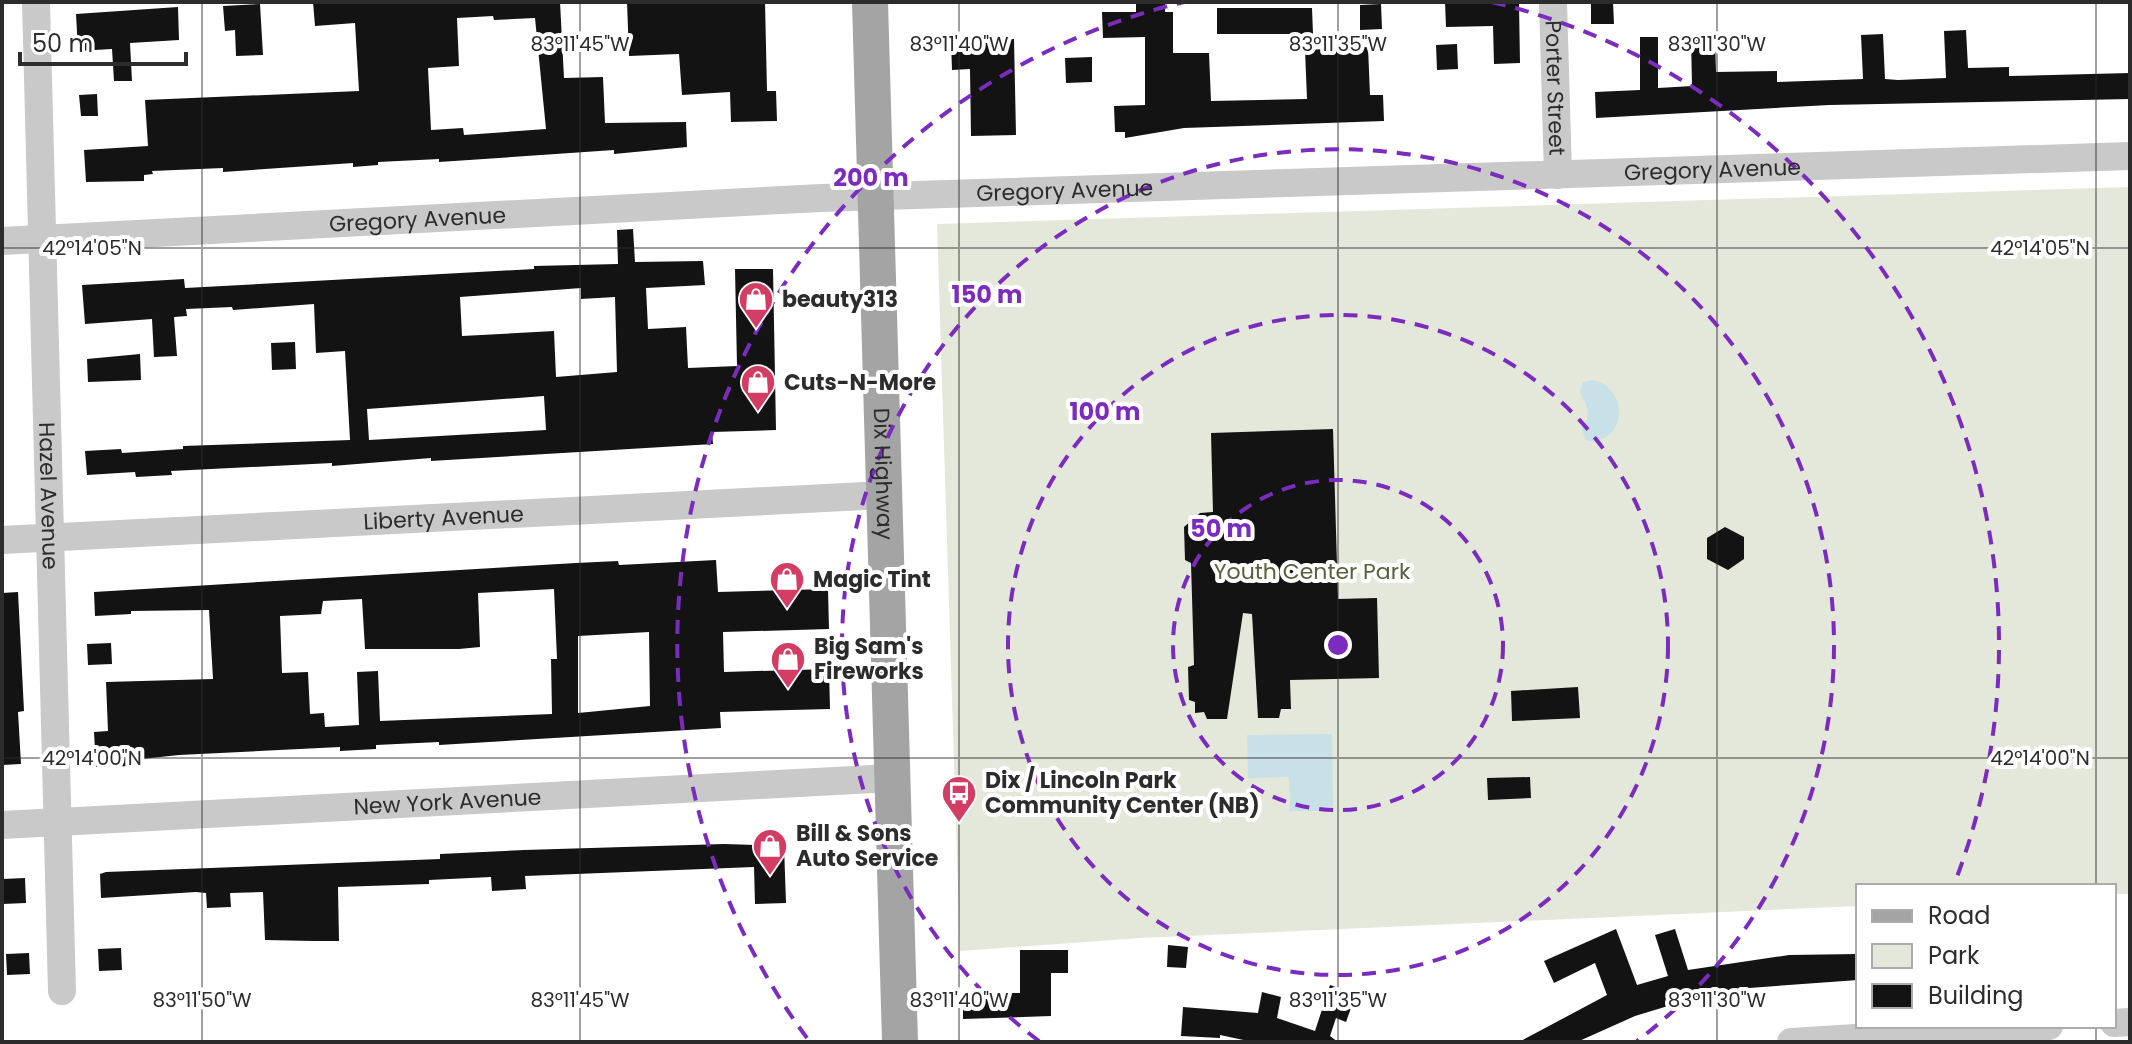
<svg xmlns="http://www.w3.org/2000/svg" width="2132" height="1044" font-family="Poppins,sans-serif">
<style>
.green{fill:#e4e8da}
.water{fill:#c8e0e7}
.building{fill:#131313;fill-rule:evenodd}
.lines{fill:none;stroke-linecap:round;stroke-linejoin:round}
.minor{stroke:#c9c9c9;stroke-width:28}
.major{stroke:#a4a4a4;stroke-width:36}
.ticks{fill:none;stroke:#2c2c2c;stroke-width:2;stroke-opacity:0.45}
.ring{fill:none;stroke:#7b2cbf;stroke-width:4;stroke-dasharray:14 10}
.labels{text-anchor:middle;stroke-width:8;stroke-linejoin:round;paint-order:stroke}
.street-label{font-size:22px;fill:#2c2c2c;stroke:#fff}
.poi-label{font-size:22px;font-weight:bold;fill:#2c2c2c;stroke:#fff;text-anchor:start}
.park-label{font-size:22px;fill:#56623e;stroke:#fff}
.ticks-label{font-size:20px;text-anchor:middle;fill:#2c2c2c;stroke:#fff;stroke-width:8;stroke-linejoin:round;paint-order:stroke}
.centre{fill:#7b2cbf;stroke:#fff;stroke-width:4}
.ring-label{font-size:24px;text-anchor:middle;font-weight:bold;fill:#7b2cbf;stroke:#fff;stroke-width:8;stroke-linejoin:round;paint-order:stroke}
</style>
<rect width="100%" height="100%" fill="#fff"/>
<path class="green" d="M2130,187v707h-16v-8h-256v20l-717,32 -181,13 -23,-727z"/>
<path class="water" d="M1592,380c39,7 34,66 -5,61l-6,-13c12,-15 6,-21 -1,-36l3,-10z
M1332,734l1,77h-43l-1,-34 -41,1 -1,-43z"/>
<path class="building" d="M313,2h247l4,76 39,-1 2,46 81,-1 1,25 -73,7v-4l-175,12v-3l-61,3v3l-25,2v-4l-130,9v-4l-71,3 1,3 -9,1v6l-58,1 -2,-32 64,-4 -3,-46 214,-9 -4,-68 -40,3zM493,16l1,4 41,-2 11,111 -82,6 -1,-7 -32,2 -3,-62 31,-2 -2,-48z
M627,2h138l2,89h9l1,30 -46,1 -1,-30 -48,3 -3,-41 -50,2z
M1136,2h29v10h8v41h36l2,48 96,-2 -2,-49 63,-3 2,48h13l1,26 -200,7 -59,10v-6h-10l-1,-26 31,-1v-68l-42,1 -1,-26h34z
M1445,2l74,2 1,59 -26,1 -1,-38 -47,1z
M1591,2h22l1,22h-23z
M260,4l3,51 -27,1 -1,-26 -10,1 -2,-25z
M1381,4l1,25 -22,1v-25z
M178,7l1,33 -49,3 2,38h-18l-2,-32 -34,2 -2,-37z
M1217,8h95l1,26h-96z
M1966,30l2,38 41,-1v9l121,-3v26l-301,6 -233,13 -1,-26 45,-2v-53h18v51l34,-2 -1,-48 24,-1 1,35 61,-1v11l86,-3 -2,-44 22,-1 2,45 13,1 48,-2 -2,-47z
M1014,39l2,96 -45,1 -1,-67 -18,1 -1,-29z
M1457,44l1,25 -21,1 -1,-25z
M1092,57v25l-26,1 -1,-25z
M97,94l1,22h-17l-2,-21z
M633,229l2,33 68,-1 2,24 -59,3 2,41 38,-2 2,41 49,-2 -2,-97h38l3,161 -64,2 1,12 -282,17v-3l-99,8v-3l-161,8 1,4 -36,2 -1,-5 -48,3 -2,-24 36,-2 1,4 61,-4v-3l167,-6 -5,-89 -29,2 -2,-49 -81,6 -1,-3 -46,2 1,7 -13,1 3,39 -23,1 -2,-38 -67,5 -3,-39 102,-6 1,9 349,-19v-3l84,-2 -1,-34zM581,288v11l34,-2 2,75 -61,5 -2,-46 -92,5 -2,-39zM544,396l2,34 -177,10 -2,-31z
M295,342l1,27 -24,1 -1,-27z
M140,354l1,26 -53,2 -1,-23z
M1333,429l5,170 39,-1 2,80 -89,2 1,29h-10l-2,9h-21l-6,-104 -9,-1 -16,106h-20l-3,-7 -9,1v-11l-6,-2 -1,-33 6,-2 -3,-102 -6,-3 -1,-33 16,-14 13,-1 -2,-79z
M1725,527l19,10v22l-16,11 -21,-11v-21z
M716,560l2,32 110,-3 1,40 -106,3 1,40 105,-3 1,40 -110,3 1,16 -282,17v-3l-63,3v4l-36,2v-4l-161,8 -47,5 1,6 -37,1 -2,-35 14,-1 -2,-49 107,-3 -4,-69 -78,1v3l-36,2 -1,-24 482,-29 42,-2 1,4zM554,589l3,70h-6l1,55 -172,7 -2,-50 -21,1 2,53 -34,2 -1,-14 -14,1 -2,-42 -26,1 -2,-57 41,-2 2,-13 39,-2 3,50h94l21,-2 -2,-54zM649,632l1,74 -72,7v-77z
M18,592l6,119 -6,1 3,52 -19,1v-172z
M111,643l1,21 -24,1 -1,-21z
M1578,687l2,31 -68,3 -1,-30z
M1530,777l1,21 -43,2 -1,-22z
M724,844l60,2 2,57 -31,1 -1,-37 -229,9 1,13 -34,2 -1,-14 -62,3v4l-91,3 1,54h-26l-48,-1 -2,-48 -33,1 1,14 -24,1 -1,-15 -10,-1 -95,6 -1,-24 6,-2 334,-13v-5l84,-4z
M25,878l1,25 -24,1v-25z
M1616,929l21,56 31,-9 -13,-41 20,-6 13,41 101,-15 69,-1v26l-109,8 -58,11 -56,17 -58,26h-58l88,-47 -12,-32 -41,20 -10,-22z
M1168,945l20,2 -2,21 -19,-1z
M121,948l1,22 -23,1 -1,-22z
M1020,950h48v23h-17v43l-88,3v-26h57z
M29,953l1,21 -23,1 -1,-21z
M1330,985l26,9 -10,28 -10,-4 -6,18 8,6h-85l-33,-7v3l-39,-2 2,-29 75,6 4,-21 19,5 -4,21 38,13z"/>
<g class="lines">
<g class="minor">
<path id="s1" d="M36,2l26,989"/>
<path id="s2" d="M1553,2l5,173"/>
<path id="s3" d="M2,241l819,-43 1309,-42"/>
<path id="s4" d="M2,540l882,-45"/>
<path id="s5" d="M2,825l890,-47"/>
<path d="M2114,1023l16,-1"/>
<path d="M1791,1042l258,-16"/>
</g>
<path class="major" id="s6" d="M870,2l30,1040"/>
</g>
<path class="ticks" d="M202,2v1040M580,2v1040M959,2v1040M1338,2v1040M1717,2v1040M2096,2v884M2,248h2128M2,758h2128M2096,1026v16"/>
<g class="ring">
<circle cx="1338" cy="645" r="165"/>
<circle cx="1338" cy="645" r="330"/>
<path d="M1039 1041A496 496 0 1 1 1637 1041"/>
<path d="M807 1038A661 661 0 0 1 1184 2M1492 2A661 661 0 0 1 1955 882"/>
</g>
<defs>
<g id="shop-pin" transform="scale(1.8)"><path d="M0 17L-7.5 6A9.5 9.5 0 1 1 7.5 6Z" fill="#d33d63" stroke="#fff"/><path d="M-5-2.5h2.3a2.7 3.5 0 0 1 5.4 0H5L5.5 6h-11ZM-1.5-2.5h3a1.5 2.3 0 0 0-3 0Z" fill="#fff"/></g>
<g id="bus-pin" transform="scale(1.8)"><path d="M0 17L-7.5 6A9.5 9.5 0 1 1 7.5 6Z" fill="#d33d63" stroke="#fff"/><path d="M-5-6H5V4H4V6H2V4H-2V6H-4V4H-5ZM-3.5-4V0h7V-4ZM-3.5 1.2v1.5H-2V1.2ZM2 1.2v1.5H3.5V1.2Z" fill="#fff"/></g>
</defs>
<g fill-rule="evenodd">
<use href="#shop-pin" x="756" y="299"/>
<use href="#shop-pin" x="758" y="382"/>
<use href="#shop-pin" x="787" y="579"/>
<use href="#shop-pin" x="788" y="659"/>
<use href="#bus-pin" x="959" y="793"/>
<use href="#shop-pin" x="770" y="846"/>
</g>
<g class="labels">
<g class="street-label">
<text dy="8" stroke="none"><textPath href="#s2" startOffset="86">Porter Street</textPath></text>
<text dy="8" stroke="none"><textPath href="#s3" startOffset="1712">Gregory Avenue</textPath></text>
<text dy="8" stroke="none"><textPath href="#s3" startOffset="1064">Gregory Avenue</textPath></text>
<text dy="8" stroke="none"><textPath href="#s3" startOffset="416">Gregory Avenue</textPath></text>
<text dy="8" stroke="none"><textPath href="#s6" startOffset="472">Dix Highway</textPath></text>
<text dy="8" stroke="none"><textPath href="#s1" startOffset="494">Hazel Avenue</textPath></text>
<text dy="8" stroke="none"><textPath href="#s4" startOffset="442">Liberty Avenue</textPath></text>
<text dy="8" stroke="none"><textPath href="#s5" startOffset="446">New York Avenue</textPath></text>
</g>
<g class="poi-label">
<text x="782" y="307">beauty313</text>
<text x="784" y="390">Cuts-N-More</text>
<text x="813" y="587">Magic Tint</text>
<text x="814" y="654">Big Sam's<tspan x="814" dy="25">Fireworks</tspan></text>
<text x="985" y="788">Dix / Lincoln Park<tspan x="985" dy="25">Community Center (NB)</tspan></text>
<text x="796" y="841">Bill &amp; Sons<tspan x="796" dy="25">Auto Service</tspan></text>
</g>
<g class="park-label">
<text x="1312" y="579">Youth Center Park</text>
</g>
</g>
<g class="ticks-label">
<text x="580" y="51">83°11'45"W</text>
<text x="959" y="51">83°11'40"W</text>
<text x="1338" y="51">83°11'35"W</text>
<text x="1717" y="51">83°11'30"W</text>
<text x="92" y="255">42°14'05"N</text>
<text x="2040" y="255">42°14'05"N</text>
<text x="92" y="765">42°14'00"N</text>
<text x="2040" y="765">42°14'00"N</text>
<text x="202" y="1007">83°11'50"W</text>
<text x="580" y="1007">83°11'45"W</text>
<text x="959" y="1007">83°11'40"W</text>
<text x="1338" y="1007">83°11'35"W</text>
<text x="1717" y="1007">83°11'30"W</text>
</g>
<circle cx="1338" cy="645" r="12" class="centre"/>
<g class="ring-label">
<text x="871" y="186">200 m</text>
<text x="987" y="303">150 m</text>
<text x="1105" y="420">100 m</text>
<text x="1221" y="537">50 m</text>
</g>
<rect width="2132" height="1044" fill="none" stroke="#2c2c2c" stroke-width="8"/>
<rect x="1856" y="884" width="260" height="144" fill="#ffffff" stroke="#ababab" stroke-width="2"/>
<rect x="1872" y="910" width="40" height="12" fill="#a4a4a4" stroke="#ababab" stroke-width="2"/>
<text x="1928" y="924" font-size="24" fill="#2c2c2c">Road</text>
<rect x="1872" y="944" width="40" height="24" fill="#e4e8da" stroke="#ababab" stroke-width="2"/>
<text x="1928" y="964" font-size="24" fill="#2c2c2c">Park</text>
<rect x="1872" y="984" width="40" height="24" fill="#131313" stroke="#ababab" stroke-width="2"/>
<text x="1928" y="1004" font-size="24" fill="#2c2c2c">Building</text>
<path d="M20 52v12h166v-12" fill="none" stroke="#2c2c2c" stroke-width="4"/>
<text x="32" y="52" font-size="24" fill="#2c2c2c" stroke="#ffffff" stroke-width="6" paint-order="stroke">50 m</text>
</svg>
